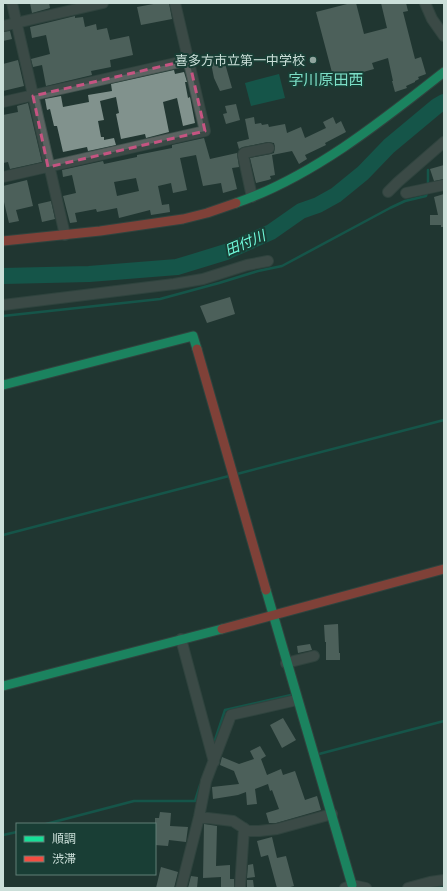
<svg xmlns="http://www.w3.org/2000/svg" width="447" height="891" font-family="'Roboto Condensed','Noto Sans JP',sans-serif">
<style>
.water{fill:#087a67}
.lines{fill:none;stroke-linecap:round;stroke-linejoin:round}
.stream{stroke:#087a67;stroke-width:2.5}
.river{stroke:#087a67;stroke-width:16}
.building{fill:#81928d;fill-rule:evenodd}
.street-casing{stroke:#41534e;stroke-width:12}
.fast-casing{stroke:#41534e;stroke-width:11}
.jam-casing{stroke:#41534e;stroke-width:11}
.street{stroke:#5b6361;stroke-width:10}
.fast{stroke:#16e098;stroke-width:9}
.jam{stroke:#f24e42;stroke-width:9}
.marked{fill:none;stroke:#c55481;stroke-width:3;stroke-dasharray:8 5;stroke-linejoin:round}
.poi-dot{fill:#90a49e;stroke:#193e35;stroke-width:1.5}
.labels{text-anchor:middle;stroke-width:4;stroke-linejoin:round;paint-order:stroke}
.poi-label{font-size:13px;fill:#cbdfd9;stroke:#193e35;text-anchor:end}
.water-label{font-size:14px;font-style:italic;fill:#71fcdd;stroke:#193e35}
.quarter-label{font-size:15px;fill:#7cdfc7;stroke:#193e35}
</style>
<rect width="100%" height="100%" fill="#213631"/>
<path class="water" d="M279,74l6,24 -34,8 -6,-23z"/>
<g class="lines">
<path class="stream" d="M428,170v16
M3,316l157,-17 59,-16 39,-12 24,-5 108,-58 15,-7 21,-5 1,-4
M237,474l207,-54
M3,535l226,-59
M213,746l12,-36 66,-15
M319,754l125,-33
M46,824l88,-23h61l5,-16
M3,835l14,-3
M428,888l16,-3"/>
<path class="river" d="M3,276l86,-2 88,-7 49,-15 45,-20 30,-21 17,-6 18,-10 27,-22 26,-27 48,-40 7,-4"/>
</g>
<path class="building" d="M30,3h19l1,5 -18,5z
M159,3h10l3,16 -31,6 -4,-18z
M351,3h5l8,31 23,-6 -6,-25h25l2,8 -5,1 12,47 6,-2 5,17 -8,3 1,2 -4,2v1l-9,4 1,2 -12,4 -3,-11h1l-5,-23 -16,5 2,6 -40,11 -18,-68z
M75,16v2l8,-1 2,10 11,-3 1,6 10,-2 3,12 19,-4 4,19 -23,5 1,7 -20,4 1,4 -46,11 -4,-21 -9,2 -2,-8 19,-5 -4,-19 -14,3 -2,-11z
M10,31l2,8 -9,2v-9z
M18,60l6,26 -21,5v-27z
M224,60l8,28 -12,3 -6,-13 -3,-15z
M174,70l1,4 9,-2 3,10h-2l3,16 2,-1 5,26 -12,3 -6,-28 -14,4 6,30 -23,6 -1,-4 -24,5 -5,-25 3,-1 -3,-16 -16,4 4,19 -6,1 3,16h3v3l10,-2 2,7 -28,6 -1,-4 -24,5 -6,-26h-3l-4,-17 -3,1 -2,-11 16,-3 2,11 26,-5 -1,-7 24,-4 -1,-7z
M28,103l14,59 -32,7 -2,-7 -5,1v-48l15,-3 -1,-6z
M236,104l4,16 -14,4 -3,-10 4,-1 -2,-7z
M254,117l1,7 6,-1 1,2 6,-1 1,3 16,-3 2,9 14,-6 4,11 21,-10 -3,-6 10,-5 3,7 5,-3 5,11 -21,11 1,2 -21,10 2,4 -8,5 -7,-13 -20,4 3,20 -5,1 1,3 -3,1 -12,3 -6,-25 21,-4 3,-1 1,-6 -1,-4 -6,-1 -25,5 -4,2 -2,-7 12,-3 -4,-20z
M204,138l6,21 27,-6 2,14 -7,1 5,21 -14,4 -2,-10 -18,3 -7,-31 -16,3 7,32 -14,3 -2,-10 -13,3 4,19 7,-1 1,8 -19,3 -1,-5 -31,8 -2,-10 -20,4 -1,-3 -21,4 2,9 -7,1 -7,-27 13,-3 -4,-18 -9,2 -1,-7 41,-9 1,3 33,-7v-2l35,-7v-3zM136,178l3,13 -22,5 -3,-14z
M444,165v14l-10,2 -4,-12z
M27,180l6,26 -17,4 3,11 -10,2 -5,-21h-1v-16z
M444,194v33h-3v-2h-11v-10h8l-4,-18z
M51,201l4,18 -13,3 -4,-18z
M230,297l5,17 -28,9 -7,-17z
M338,624l1,29h1v7h-14v-18h-1l-1,-17z
M310,644l2,6 -14,3 -1,-7z
M283,718l13,22 -14,8 -12,-23z
M260,746l6,10 -5,3 6,16 14,-6 2,6 12,-4 10,29 12,-4 4,14 -45,13h-7l-3,-10 13,-4 -7,-19 -2,1 -2,-7 -13,5 2,15 -10,1 -1,-13 -8,3 -25,4 -1,-12 27,-3 -5,-13 -14,-6 2,-8 17,7 15,-5 -4,-8z
M160,812l11,1 -1,13 18,1 -2,15 -17,-2 -1,6 -13,-1v-27h4z
M204,824l13,2 -1,40 14,-1v14h4v9h-13v-11l-18,1z
M272,837l5,21 9,-2 8,30 -7,2h-10l-9,-33 -7,2 -4,-16z
M253,864l2,13 -8,1 1,-13z
M161,867l17,5 -4,16h-18z
M191,876l7,1 -1,11h-9z
M247,880h6l1,8h-7z"/>
<g class="lines">
<g class="street-casing">
<path id="street" d="M12,3l53,232
M425,3l7,16 12,17
M3,26l100,-23
M3,102l186,-42
M3,177l202,-46 -30,-128
M388,192l10,-10 46,-40
M406,193l38,-8
M252,197l-9,-42 1,-2 25,-5
M3,305l171,-21 29,-5 44,-14 21,-4
M181,639l33,123
M286,663l28,-7
M199,817l34,4 15,10h11l18,-2 55,-15
M181,888l18,-71 7,-36 25,-66 66,-15
M240,888l4,-60
M345,888l7,-3 14,3
M408,888l22,-6 14,-2"/>
</g>
<g class="fast-casing">
<path id="fast" d="M236,203c76,-26 146,-82 208,-131
M3,385l190,-49 4,13
M266,590l86,295
M3,686l219,-57"/>
</g>
<g class="jam-casing">
<path id="jam" d="M3,241l97,-10 83,-12 24,-6 29,-10
M197,349l69,241
M222,629l222,-60"/>
</g>
<use href="#street" class="street"/>
<use href="#fast" class="fast"/>
<use href="#jam" class="jam"/>
</g>
<path d="M0 0H447V891H0ZM189,60l16,71 -157,36 -15,-71z" fill="#213631" fill-opacity=".55" fill-rule="evenodd"/>
<path class="marked" d="M189,60l16,71 -157,36 -15,-71z"/>
<circle class="poi-dot" cx="313" cy="60" r="4"/>
<g class="labels">
<g class="poi-label">
<text x="305" y="65">喜多方市立第一中学校</text>
</g>
<g class="water-label">
<text transform="translate(245 243) rotate(-23)" y="5">田付川</text>
</g>
<g class="quarter-label">
<text x="326" y="85">字川原田西</text>
</g>
</g>
<rect width="447" height="891" fill="none" stroke="#cbdfd9" stroke-width="8"/>
<rect x="16" y="823" width="140" height="52" fill="#193e35" stroke="#607e77"/>
<rect x="24" y="836" width="20" height="6" fill="#16e098" stroke="#607e77"/>
<text x="52" y="843" font-size="12" fill="#cbdfd9">順調</text>
<rect x="24" y="856" width="20" height="6" fill="#f24e42" stroke="#607e77"/>
<text x="52" y="863" font-size="12" fill="#cbdfd9">渋滞</text>
</svg>
